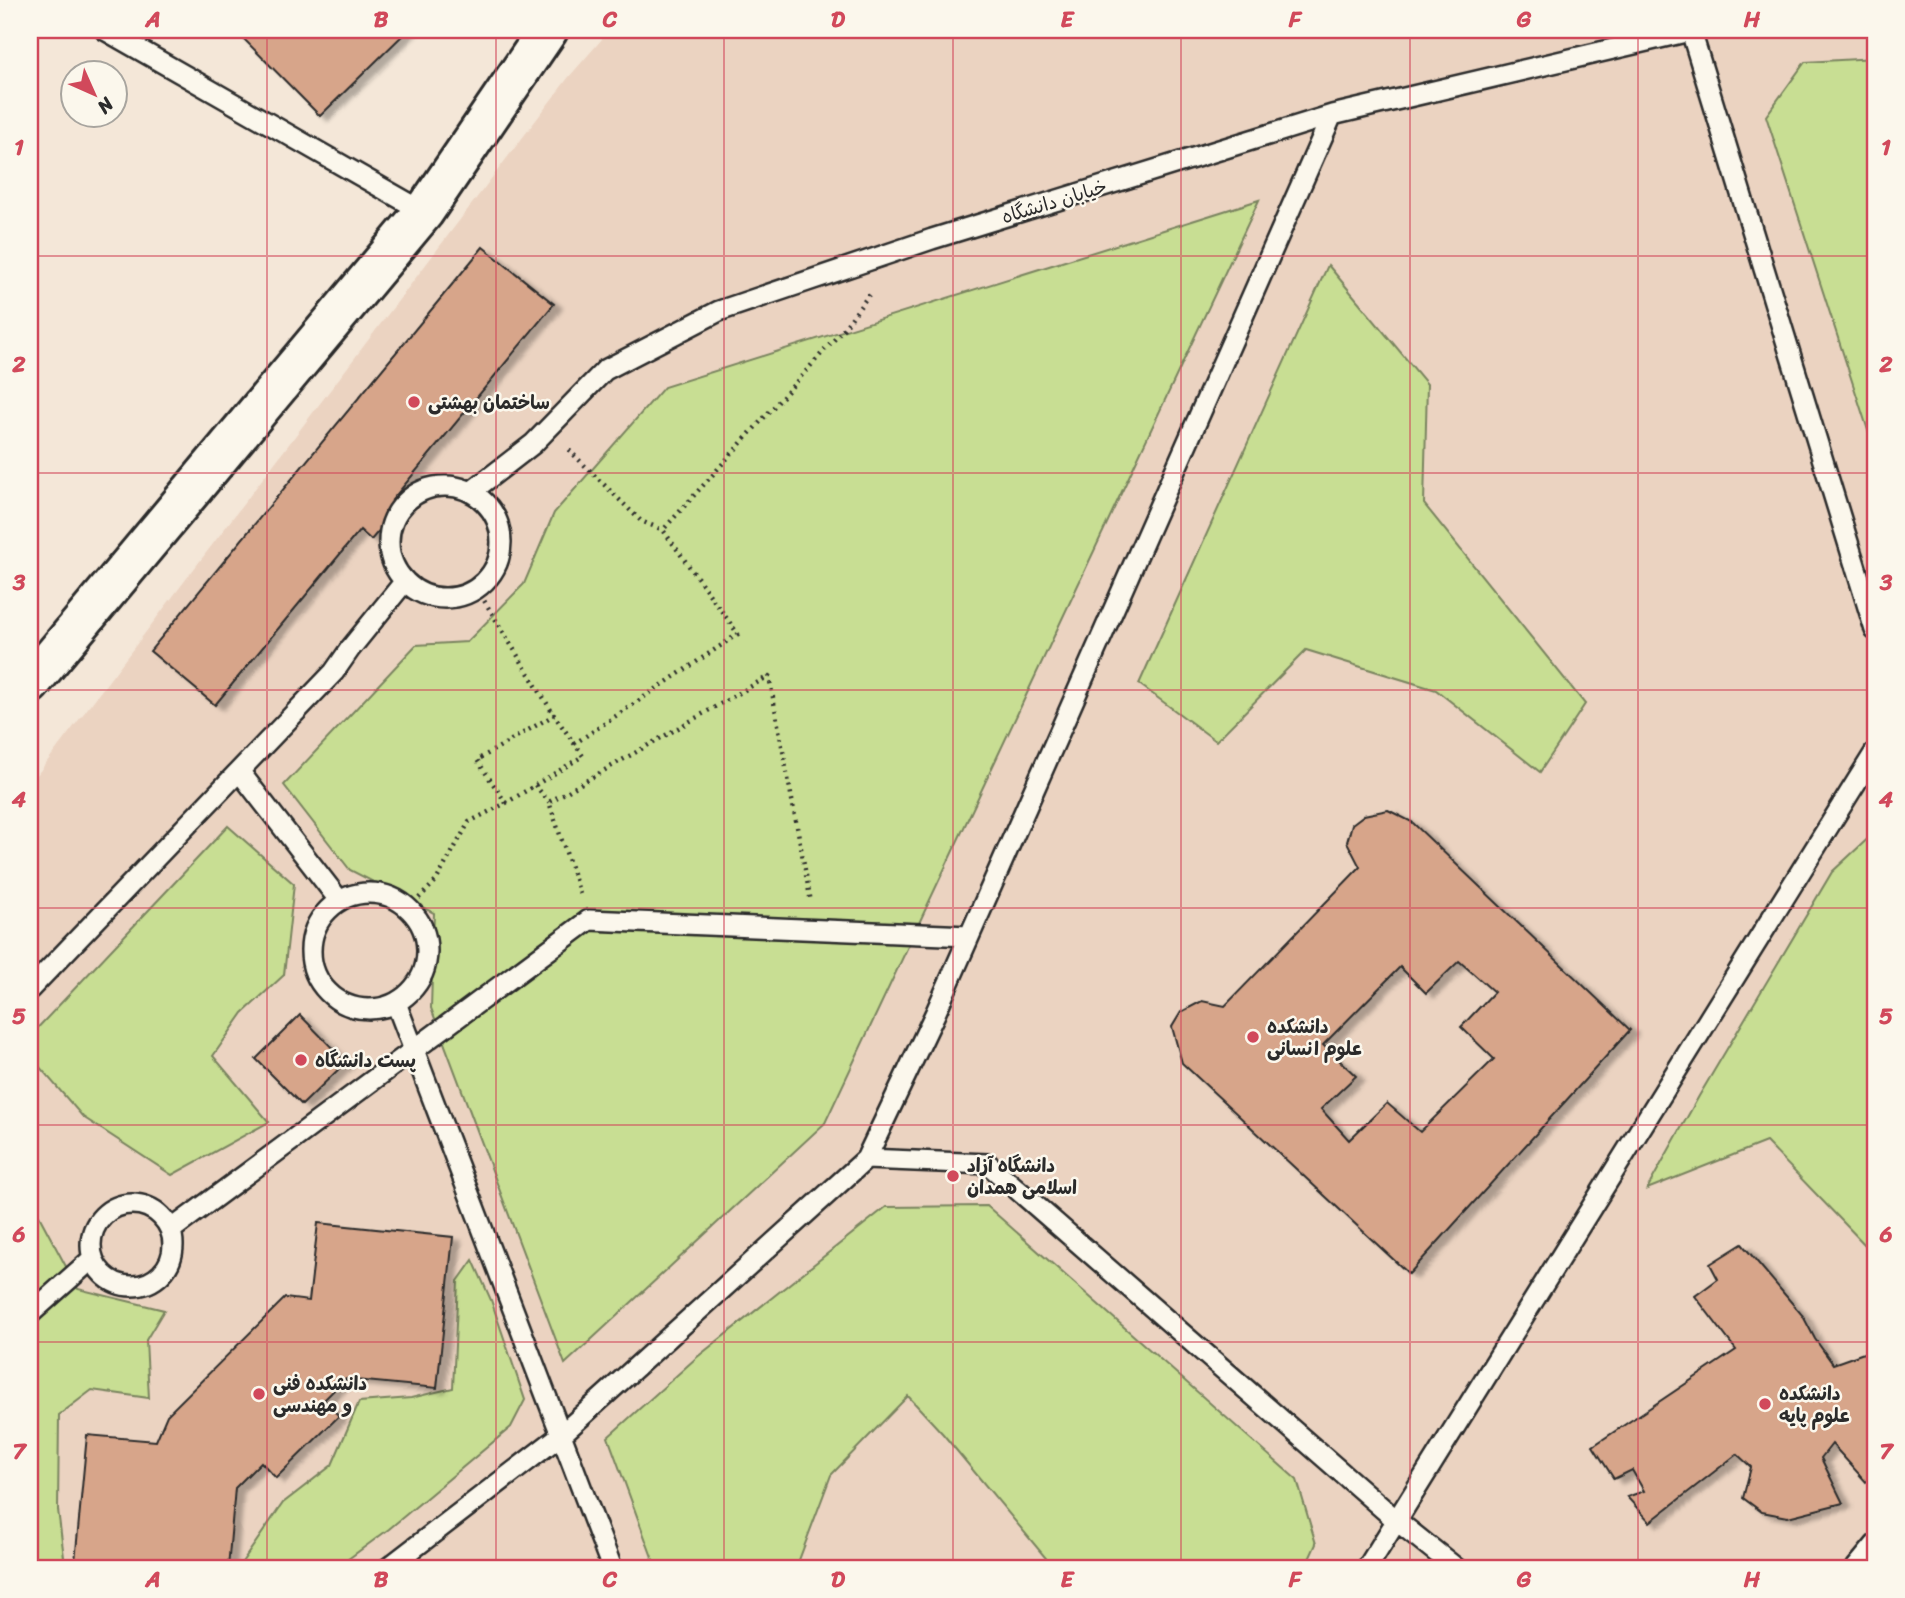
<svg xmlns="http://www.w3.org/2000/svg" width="1905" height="1598" font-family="Sriracha,'Playpen Sans Arabic',sans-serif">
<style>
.built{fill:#ebd3c1}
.green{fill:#c8de93;stroke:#7a845f;stroke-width:2}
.building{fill:#d7a58a;stroke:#2b2b2b;stroke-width:2;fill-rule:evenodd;filter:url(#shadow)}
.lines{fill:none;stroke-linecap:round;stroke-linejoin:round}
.service-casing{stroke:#2b2b2b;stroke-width:24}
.minor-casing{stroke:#2b2b2b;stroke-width:44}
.path{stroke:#2b2b2b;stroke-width:4.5;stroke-dasharray:2 5;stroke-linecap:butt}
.service{stroke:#fbf7ec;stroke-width:19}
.minor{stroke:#fbf7ec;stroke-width:38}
.grid{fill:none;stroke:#d1495b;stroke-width:2;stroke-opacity:0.55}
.poi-dot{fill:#d1495b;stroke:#fbf7ec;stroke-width:2.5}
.labels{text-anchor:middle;stroke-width:5;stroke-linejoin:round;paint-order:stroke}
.street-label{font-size:19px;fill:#2b2b2b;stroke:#fbf7ec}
.poi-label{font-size:19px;font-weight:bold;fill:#2b2b2b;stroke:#fbf7ec;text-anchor:start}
.neatline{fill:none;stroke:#d1495b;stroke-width:2.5}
.grid-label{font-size:23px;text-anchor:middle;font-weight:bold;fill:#d1495b}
</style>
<defs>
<filter id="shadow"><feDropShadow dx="8" dy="4.5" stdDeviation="2" flood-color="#0004"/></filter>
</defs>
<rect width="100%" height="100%" fill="#f4e7d8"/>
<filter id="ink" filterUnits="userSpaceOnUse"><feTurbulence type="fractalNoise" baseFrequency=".0143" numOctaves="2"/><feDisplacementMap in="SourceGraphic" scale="14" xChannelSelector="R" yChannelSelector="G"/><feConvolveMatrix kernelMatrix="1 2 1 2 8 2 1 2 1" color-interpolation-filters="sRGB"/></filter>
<g filter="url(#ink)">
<path class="built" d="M610,30h1265v1538h-1845v-784l538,-706z"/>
<path class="green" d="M1875,58v214l-5,49 5,13v118l-109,-336 39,-54z
M1259,200l-434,923 -260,241 -134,-356 3,-95 -84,-43 -66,-85 132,-140 51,-3 57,-58 30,-71 110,-126z
M1328,265l99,119 -3,120 161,200 -45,68 -104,-82 -130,-40 -90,91 -77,-57z
M228,826l66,58 -10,91 -41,38 -30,43 56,66 -97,53 -89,-58 -53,-61v-20z
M1875,832v427l-8,-12 -101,-105 -119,47 52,-93 133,-224z
M30,1199l48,90 86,21 -18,30 3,58 -57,-8 -33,25 -1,95 7,55 6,3h-41z
M987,1206l310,274 19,64 -11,24h-251l-111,-134 -35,-38 -77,79 -35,93h-140l-48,-131 88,-79 190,-151z
M473,1260l18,40 34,100 -14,27 -122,102 -53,39h-98l45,-65 49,-38 27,-63 52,-4 42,-10 5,-107z"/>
<path class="building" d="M235,30h173l-88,86z
M483,247l71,57 -162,196 8,6 -29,34 -11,-10 -145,175 -65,-54z
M1388,810l24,12 218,208 -221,244 -227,-211 -10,-36 9,-15 21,-11 23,5 135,-139 -13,-25 5,-18 12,-9zM1459,961l35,31 -33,35 33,32 -74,73 -33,-29 -38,37 -28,-31 35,-33 -33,-31 77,-78 26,26z
M300,1015l46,47 -44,43 -46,-46z
M318,1223l135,14 -16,151 -92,-9 -21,21 15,16 -63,62 -15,-16 -26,26 -7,80h-85l-68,-6 12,-127 69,6 11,-26 118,-117 24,3z
M1742,1244l61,72 12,23 18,25 42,-15v126l-9,7 -34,-38 -11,14 22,45 -55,14 -26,-5 -19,-14 8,-31 -14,-13 -87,68 -23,-25 17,-6 -12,-21 -18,9 -21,-33 143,-96 -41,-54 23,-17 -8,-15z"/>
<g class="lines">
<g class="service-casing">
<path id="service" d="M105,30l319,182
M1691,31l184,599
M389 542a56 56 0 1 1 112 0a56 56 0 1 1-112 0Z
M471,492l62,-48 72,-74 114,-59 213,-72 400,-124 362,-85
M239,771l100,129
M311 951a58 58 0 1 1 116 0a58 58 0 1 1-116 0Z
M30,989l304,-317 16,-23 55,-68
M396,1003l216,565
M866,1159l122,5 408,356 60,48
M91 1245a41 41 0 1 1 82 0a41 41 0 1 1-82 0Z
M171,1230l418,-310 380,16
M30,1314l63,-56
M388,1568l173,-133 305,-276 69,-145 397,-899
M1367,1568l508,-816
M1856,1568l19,-23"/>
</g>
<g class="minor-casing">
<path id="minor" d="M30,684l394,-472 124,-182"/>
</g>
<path class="path" d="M569,450l72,71 22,9
M477,589l77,126
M574,744l164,-110 -75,-104 178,-198 30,-40
M535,785l14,17
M580,894l-31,-92 220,-126 42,226
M409,908l27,-27 33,-59 37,-19 77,-47 -29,-41 -77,45 29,43"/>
<use href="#service" class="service"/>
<use href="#minor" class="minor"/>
</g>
</g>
<path class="grid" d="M267,30v1538M496,30v1538M724,30v1538M953,30v1538M1181,30v1538M1410,30v1538M1638,30v1538M30,256h1845M30,473h1845M30,690h1845M30,908h1845M30,1125h1845M30,1342h1845"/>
<g class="poi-dot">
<circle cx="414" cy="402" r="7"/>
<circle cx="1253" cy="1037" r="7"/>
<circle cx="301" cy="1060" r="7"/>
<circle cx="953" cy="1176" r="7"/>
<circle cx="259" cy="1394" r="7"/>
<circle cx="1765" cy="1404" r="7"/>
</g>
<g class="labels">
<g class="street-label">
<text transform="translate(1054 201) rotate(-17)" y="7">خیابان دانشگاه</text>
</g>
<g class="poi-label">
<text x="428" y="409">ساختمان بهشتی</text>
<text x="1267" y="1033">دانشکده<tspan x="1267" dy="22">علوم انسانی</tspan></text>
<text x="315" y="1067">پست دانشگاه</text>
<text x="967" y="1172">دانشگاه آزاد<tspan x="967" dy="22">اسلامی همدان</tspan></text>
<text x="273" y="1390">دانشکده فنی<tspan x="273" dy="22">و مهندسی</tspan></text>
<text x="1779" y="1400">دانشکده<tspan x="1779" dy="22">علوم پایه</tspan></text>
</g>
</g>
<rect width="1905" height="1598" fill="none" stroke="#fbf7ec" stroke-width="77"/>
<g transform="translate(94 94) rotate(135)"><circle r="33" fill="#fbf7ec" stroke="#a8a59f" stroke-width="2"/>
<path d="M0-5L12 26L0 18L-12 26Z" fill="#d1495b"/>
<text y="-10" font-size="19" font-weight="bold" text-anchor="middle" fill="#2b2b2b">N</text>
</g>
<rect x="38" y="38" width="1829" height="1522" class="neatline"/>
<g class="grid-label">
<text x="153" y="27">A</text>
<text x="381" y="27">B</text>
<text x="610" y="27">C</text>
<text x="838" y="27">D</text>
<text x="1067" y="27">E</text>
<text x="1295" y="27">F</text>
<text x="1524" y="27">G</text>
<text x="1752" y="27">H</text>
<text x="19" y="155">1</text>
<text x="1886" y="155">1</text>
<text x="19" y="372">2</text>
<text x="1886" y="372">2</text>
<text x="19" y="590">3</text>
<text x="1886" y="590">3</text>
<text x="19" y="807">4</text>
<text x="1886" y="807">4</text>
<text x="19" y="1024">5</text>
<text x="1886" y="1024">5</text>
<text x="19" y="1242">6</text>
<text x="1886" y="1242">6</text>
<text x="19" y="1459">7</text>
<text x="1886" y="1459">7</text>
<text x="153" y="1587">A</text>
<text x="381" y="1587">B</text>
<text x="610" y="1587">C</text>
<text x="838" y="1587">D</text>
<text x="1067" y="1587">E</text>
<text x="1295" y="1587">F</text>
<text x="1524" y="1587">G</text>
<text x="1752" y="1587">H</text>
</g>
</svg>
